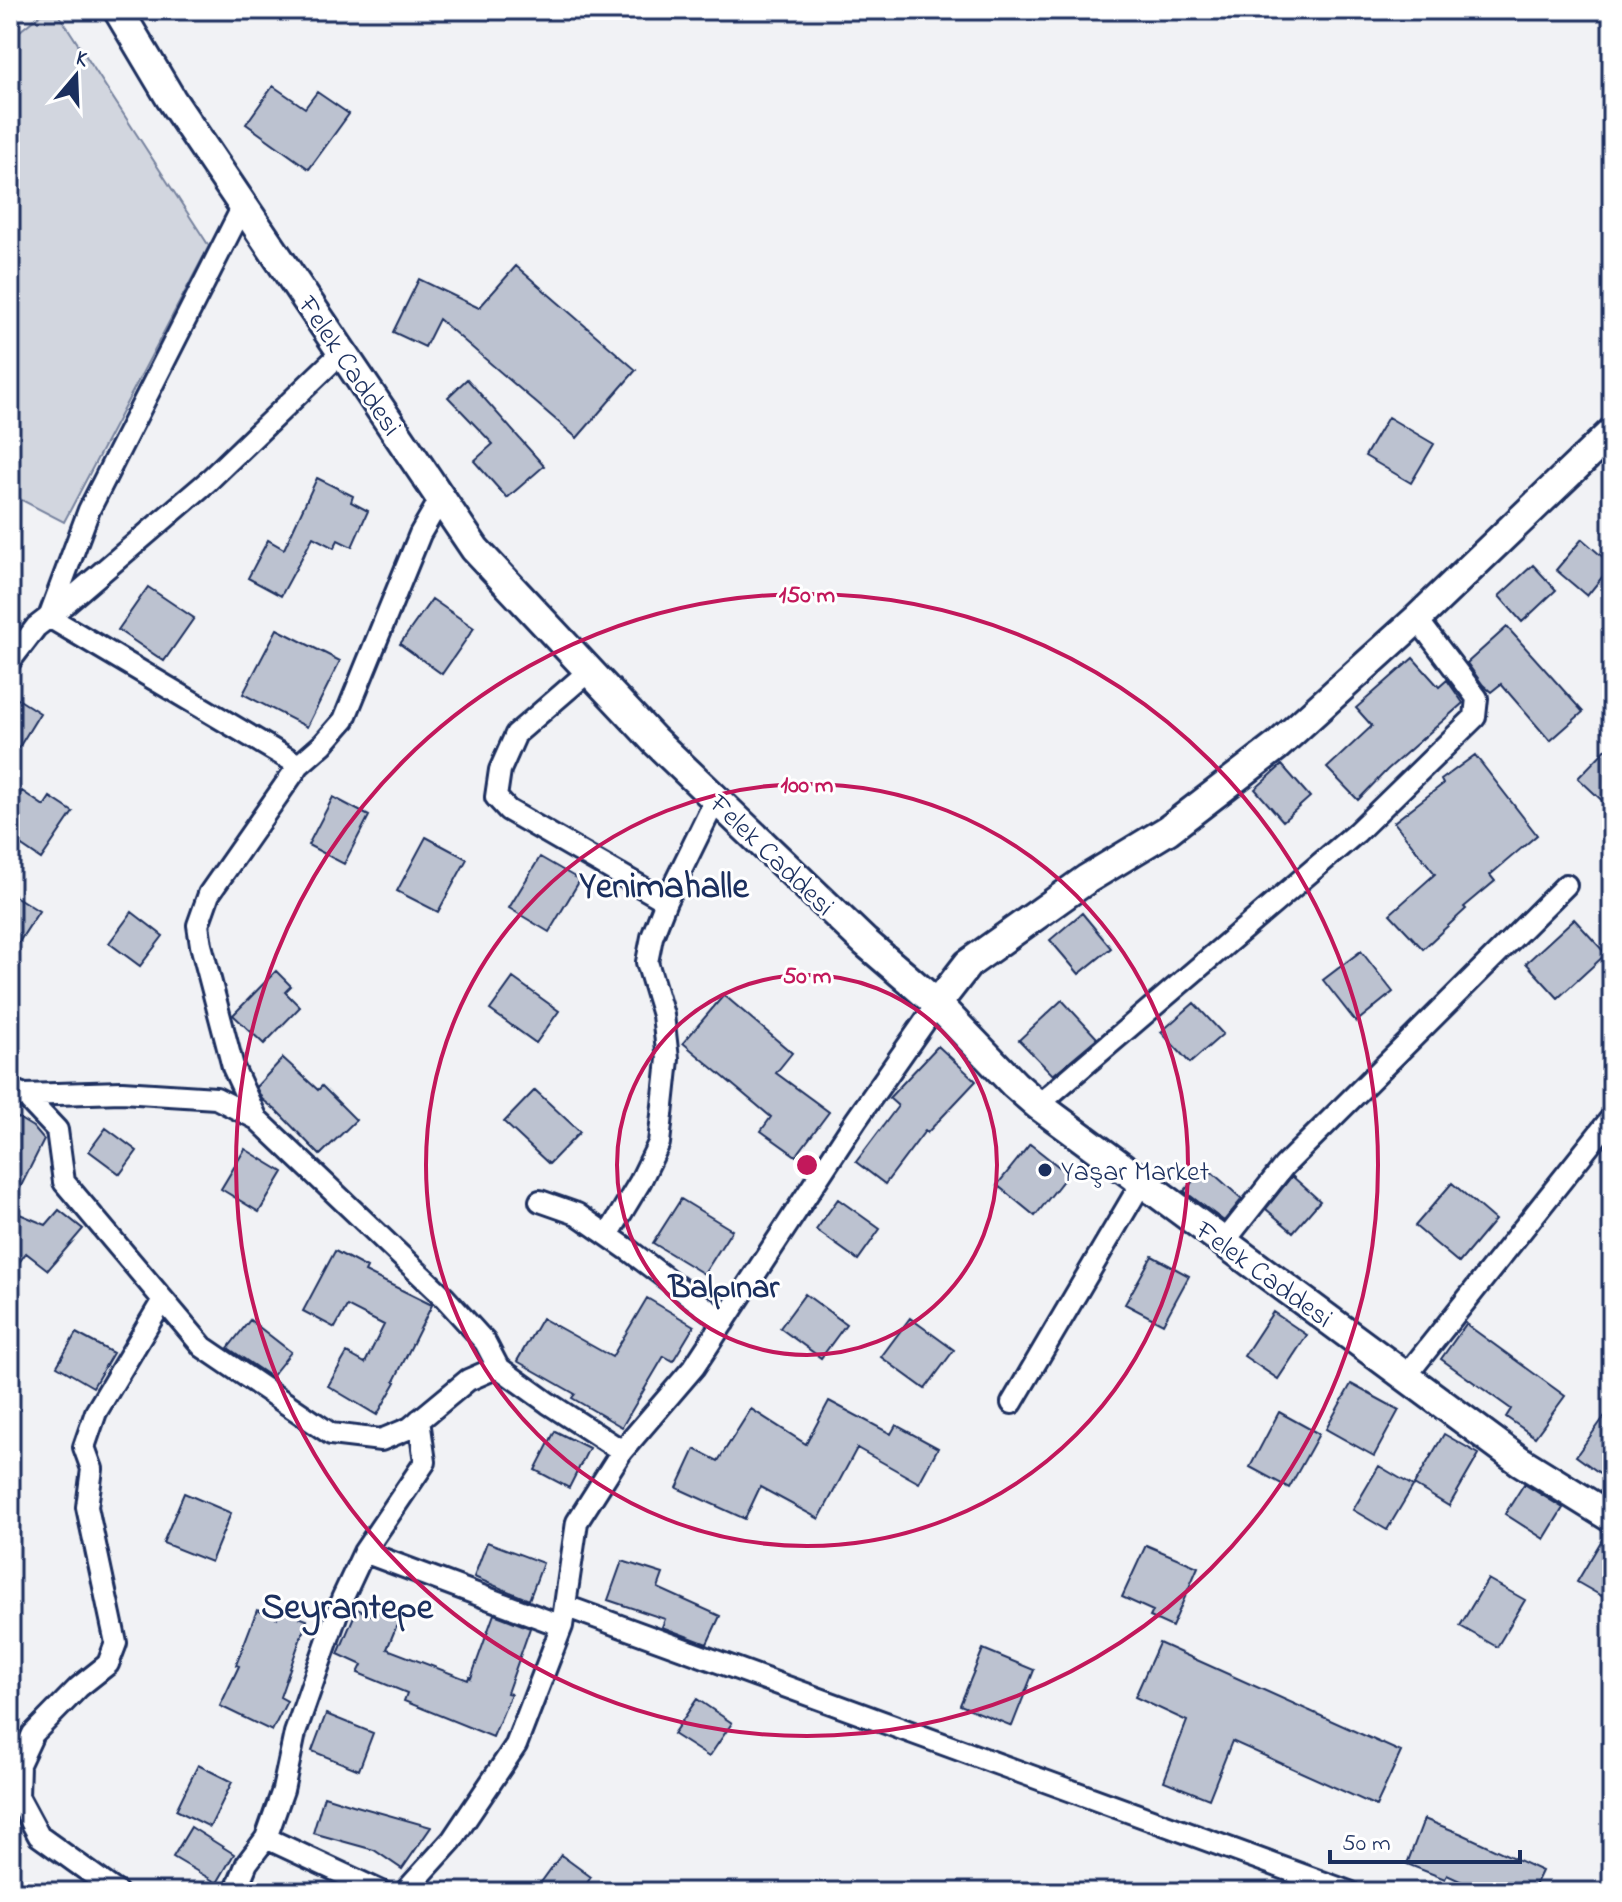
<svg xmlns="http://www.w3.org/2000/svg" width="1622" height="1902" font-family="'Indie Flower',sans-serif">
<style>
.green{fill:#d2d6df;stroke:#76829e;stroke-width:2}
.building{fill:#bcc2d0;stroke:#1b2f5e;stroke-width:2}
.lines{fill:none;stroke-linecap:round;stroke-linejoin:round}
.street-casing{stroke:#1b2f5e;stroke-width:26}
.secondary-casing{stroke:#1b2f5e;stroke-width:34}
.street{stroke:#fff;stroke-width:20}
.secondary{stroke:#fff;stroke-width:28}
.ring{fill:none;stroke:#c2185b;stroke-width:4}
.poi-dot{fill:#1b2f5e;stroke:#fff;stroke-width:3}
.labels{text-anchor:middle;stroke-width:6;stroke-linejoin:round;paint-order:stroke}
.street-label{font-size:28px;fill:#1b2f5e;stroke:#fff}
.poi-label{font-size:28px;fill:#1b2f5e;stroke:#fff;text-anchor:start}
.quarter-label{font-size:32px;font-weight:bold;fill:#1b2f5e;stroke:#fff}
.district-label{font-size:36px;font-weight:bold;fill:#1b2f5e;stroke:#fff}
.centre{fill:#c2185b;stroke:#fff;stroke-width:4}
.ring-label{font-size:24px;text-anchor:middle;font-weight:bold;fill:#c2185b;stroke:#fff;stroke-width:6;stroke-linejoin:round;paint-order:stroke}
</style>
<rect width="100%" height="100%" fill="#f1f2f5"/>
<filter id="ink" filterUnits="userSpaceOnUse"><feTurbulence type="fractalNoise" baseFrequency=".0125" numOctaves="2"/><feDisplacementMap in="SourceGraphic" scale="16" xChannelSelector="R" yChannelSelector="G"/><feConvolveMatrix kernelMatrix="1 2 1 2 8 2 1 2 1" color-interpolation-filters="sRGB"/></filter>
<g filter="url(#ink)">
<path class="green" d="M46,10h10l153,236 -145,276 -54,-28v-455z"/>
<path class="building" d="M273,86l32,22 12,-16 32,22 -40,55 -63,-45z
M516,266l120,104 -59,68 -138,-119 -14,28 -32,-15 26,-53 60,29z
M467,379l77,87 -37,32 -33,-37 19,-17 -45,-47z
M1388,417l46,27 -23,39 -46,-27z
M317,478l36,18 -2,6 17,9 -16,36 -14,-7 -4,8 -21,-11 -32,59 -33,-18 20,-38 16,9z
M1582,539l30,26 -25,31 -31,-26z
M1533,565l23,25 -34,32 -23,-26z
M148,587l46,31 -30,43 -46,-31z
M432,599l42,29 -32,46 -42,-30z
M1507,627l76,85 -33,29 -49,-57 -10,8 -8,-7 -16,-22z
M277,629l63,32 -33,66 -64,-33z
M1413,658l26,29 8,-7 16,23 -76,67 -29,30 -31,-32 45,-42 -16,-18z
M10,694l30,19 -30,49z
M1612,743v67l-34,-32z
M1475,755l62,80 -47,40 5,6 -31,26 2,2 -43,40 -33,-35 45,-40 -41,-52 49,-38 -2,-4z
M1282,765l28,32 -27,24 -28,-32z
M22,791l22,15 6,-9 23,15 -32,47 -31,-21v-30z
M333,797l36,19 -25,48 -36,-19z
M426,837l41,22 -29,53 -41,-21z
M540,857l40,23 -31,52 -40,-24z
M10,893l29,18 -29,45z
M132,912l31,24 -23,30 -31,-23z
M1082,913l29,35 -32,26 -29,-34z
M1574,919l32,35 -48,44 -32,-35z
M1361,951l32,41 -37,30 -33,-42z
M276,971l15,15 -6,6 15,15 -36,37 -31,-29z
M513,978l46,33 -23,32 -46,-33z
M724,995l68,58 -16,20 53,39 -33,44 -35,-25 10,-14 -88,-74z
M1062,1000l35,38 -44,37 -34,-35z
M1194,1003l29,31 -33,29 -29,-31z
M938,1046l38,35 -49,52 -2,-2 -40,53 -29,-22 42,-56 -9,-8z
M283,1058l35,32 4,-4 34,34 -36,35 -43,-44 -15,-12 -6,-12z
M535,1090l45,42 -31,32 -45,-42z
M10,1113l23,14 11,13 -34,68z
M106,1128l31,23 -17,23 -31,-23z
M1030,1144l38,30 -33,42 -38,-31z
M245,1149l38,23 -24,40 -38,-23z
M1206,1167l36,32 -18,22 -40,-30z
M1292,1176l28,25 -27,31 -27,-23z
M1452,1183l43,37 -36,43 -44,-37z
M681,1199l51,31 -28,44 -51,-31z
M838,1199l42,30 -22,31 -42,-30z
M10,1210l36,15 13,-15 24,19 -35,41 -22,-17 -16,22z
M335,1251l32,17 -2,4 67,33 -38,76 2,1 -19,33 -49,-29 19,-33 18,10 19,-38 -37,-19 -12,22 -32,-17z
M1152,1256l37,20 -26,48 -38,-20z
M805,1294l41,30 -25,34 -41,-30z
M647,1298l47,28 -21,35 -9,-5 -42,71 -50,-29 3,-4 -58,-33 25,-43 70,39z
M1273,1312l34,23 -29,44 -34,-23z
M910,1318l44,32 -29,39 -44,-32z
M250,1320l41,32 -20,25 -43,-29z
M1466,1324l99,72 -30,41 -29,-20 5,-8 -70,-50z
M76,1333l37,20 -20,34 -36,-21z
M1351,1384l48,26 -25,46 -48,-27z
M829,1401l62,33 5,-9 42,23 -19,35 -62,-35 -38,71 -59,-32 -15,32 -68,-31 18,-39 23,12 33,-52 55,35z
M1612,1406v76l-36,-26z
M1279,1412l40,22 -30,54 -39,-21z
M555,1431l34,17 -20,40 -34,-18z
M1444,1434l35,20 -30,52 -35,-21z
M1379,1466l34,20 -26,44 -34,-20z
M1524,1484l39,24 -19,31 -39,-25z
M184,1493l47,20 -20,49 -48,-19z
M1606,1533l6,2v67l-35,-20z
M487,1542l56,21 -14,37 -55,-23z
M1146,1545l52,22 -26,60 -22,-10 3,-6 -31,-14z
M622,1561l41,13 -5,14 62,28 -13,28 -45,-17 3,-8 -57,-19z
M1488,1579l37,21 -28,47 -37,-21z
M380,1606l21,9 -14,34 81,31 1,-3 2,1 23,-64 36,14 -23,65 4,1 -18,43 -89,-36 3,-8 -49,-20 4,-8 -24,-11 19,-45 19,8z
M257,1610l20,8 2,-8 28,10 -27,77 7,4 -15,30 -52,-25 19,-40 -3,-1z
M1159,1643l242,109 -25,54 -144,-65 -23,58 -45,-18 23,-60 -52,-24z
M983,1649l51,21 -22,56 -52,-21z
M697,1699l35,24 -23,34 -36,-23z
M326,1714l47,19 -14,37 -47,-19z
M198,1765l34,17 -22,45 -34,-17z
M324,1796l29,9 78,22 -29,42 -28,-19 -61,-17z
M1424,1819l38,15 80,37 -10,21h-48l-37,-17 -2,4 -38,-15z
M191,1827l43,27 -17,29 -44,-26z
M561,1855l30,22 -10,15h-47z"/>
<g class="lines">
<g class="street-casing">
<path id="street" d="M52,615l154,-132 136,-131
M49,617l40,-107 154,-304
M10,661l26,-34 13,-10 250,148
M589,671l-73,63 -16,36 -4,27 12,13 158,91
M10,1089l14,6 33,35 7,52 139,165 128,87 50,6 29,-12 58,-48 30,-13 50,36 74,48 72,-84 162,-247 81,-116
M24,1095l98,-3 94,6 41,21 188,179 40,44 13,25
M1038,1105l318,-272 119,-116 2,-19 -60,-79
M257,1119l-24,-52 -32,-122 -3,-20 11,-31 90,-129 24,-21 21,-24 76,-186 21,-36
M540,1201l37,13 53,37 94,71
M608,1235l32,-53 19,-39 9,-84 -5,-44 -16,-53 5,-25 14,-36 50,-102
M1224,1242l60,-76 282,-281
M1406,1376l206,-259
M1012,1403l130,-221
M364,1552l198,74
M565,1606l784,286
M266,1838l116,54
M117,1892l-78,-56 -21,-39 1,-33 14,-30 46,-47 29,-23 8,-21 -29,-136 5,-38 -8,-22 12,-35 67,-112
M235,1892l12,-29 19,-25 17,-48 12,-57 47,-134 22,-47 61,-90 -6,-42
M405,1892l47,-52 64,-95 46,-119 15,-104 45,-71"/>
</g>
<g class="secondary-casing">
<path id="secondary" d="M118,10l53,89 304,450 179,191 211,202 72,62 77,80 24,21 482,356 92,57
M937,1004l31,-40 119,-85 81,-49 109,-84 140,-127 195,-187"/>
</g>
<use href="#street" class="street"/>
<use href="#secondary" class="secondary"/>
</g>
</g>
<g class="ring">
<circle cx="807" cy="1165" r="190"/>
<circle cx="807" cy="1165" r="381"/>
<circle cx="807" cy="1165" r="571"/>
</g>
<circle class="poi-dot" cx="1045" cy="1170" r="8"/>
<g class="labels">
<g class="street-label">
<text transform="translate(351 365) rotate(56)" y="10">Felek Caddesi</text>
<text transform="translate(773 854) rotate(44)" y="10">Felek Caddesi</text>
<text transform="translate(1265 1273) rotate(36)" y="10">Felek Caddesi</text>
</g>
<g class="poi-label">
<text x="1061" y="1180">Yaşar Market</text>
</g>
<g class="quarter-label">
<text x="724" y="1297">Balpınar</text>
</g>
<g class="district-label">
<text x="664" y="897">Yenimahalle</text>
<text x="347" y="1618">Seyrantepe</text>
</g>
</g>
<circle cx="807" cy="1165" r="12" class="centre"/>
<g class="ring-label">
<text x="807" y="602">150 m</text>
<text x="807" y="792">100 m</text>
<text x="807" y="983">50 m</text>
</g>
<rect width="1622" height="1902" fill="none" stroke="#fff" stroke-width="40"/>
<rect x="20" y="20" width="1582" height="1862" fill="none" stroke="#1b2f5e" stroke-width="3" filter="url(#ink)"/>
<g transform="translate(76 76) rotate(19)" stroke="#ffffff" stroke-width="6" paint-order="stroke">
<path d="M0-6L14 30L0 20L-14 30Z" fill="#1b2f5e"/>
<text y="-12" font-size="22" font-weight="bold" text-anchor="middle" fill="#1b2f5e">K</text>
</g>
<path d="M1330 1850v12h190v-12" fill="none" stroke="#1b2f5e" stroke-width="4"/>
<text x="1342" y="1850" font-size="24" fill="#1b2f5e" stroke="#ffffff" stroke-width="6" paint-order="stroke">50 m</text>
</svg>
